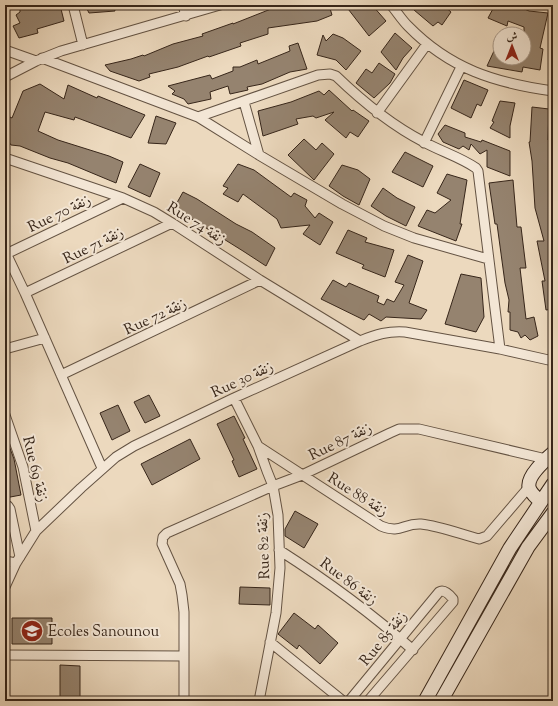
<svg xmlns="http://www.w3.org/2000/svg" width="558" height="706" font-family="'Sorts Mill Goudy',Amiri,serif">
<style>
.building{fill:#95836f;stroke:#37261a}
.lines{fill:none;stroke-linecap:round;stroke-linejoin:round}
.minor-casing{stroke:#645343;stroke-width:11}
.secondary-casing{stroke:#37261a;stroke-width:15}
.minor{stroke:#f3e6d5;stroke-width:9}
.secondary{stroke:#f3e6d5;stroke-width:13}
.labels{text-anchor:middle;stroke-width:4;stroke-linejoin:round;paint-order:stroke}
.street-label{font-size:15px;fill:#37261a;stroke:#f3e6d5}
.poi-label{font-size:15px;fill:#37261a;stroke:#f3e6d5;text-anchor:start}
</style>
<rect width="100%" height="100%" fill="#ecd9be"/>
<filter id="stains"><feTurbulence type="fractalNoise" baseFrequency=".005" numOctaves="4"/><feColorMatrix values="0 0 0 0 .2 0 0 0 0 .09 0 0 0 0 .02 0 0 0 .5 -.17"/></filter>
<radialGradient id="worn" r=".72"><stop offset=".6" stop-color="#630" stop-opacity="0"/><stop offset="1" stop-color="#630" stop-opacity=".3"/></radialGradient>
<path class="building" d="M20,5h40l4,16 -27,8 1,4 -19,5 -6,-12 7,-3 -4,-8 4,-3z
M85,5h29l1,6 -26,2z
M289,5h40l3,10 -15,6 -49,7v6l-28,9 1,3 -32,11 -1,-1 -30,11 -29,7 1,3 -11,4 -29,-10 -5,-6 26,-6 12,-4 1,1 29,-12 30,-8 -1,-2 31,-11v1l43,-17 1,2z
M345,5h27l14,16 -17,15z
M417,5h26l8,7 -9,13 -4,-3 -5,4 -19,-16z
M495,5h21l13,6 19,2 -8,35 3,1 -3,21 -17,-3 -1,5 -35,-6 13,-28v20h24v-31l-16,-6 -1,5 -19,-8z
M395,33l17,15 -9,10 -7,12 -15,-18z
M333,34l10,4 18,13 -15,19 -10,-10 -19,-5 6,-20 3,6z
M298,43l9,26 -17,3 -28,12 -15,3 1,3 -18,4 -2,-8 -18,6 1,7 -23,5 -4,-5 -12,-5 3,-3 -7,-5 42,-11 2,4 21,-8v-4h7l17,-7 1,4 32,-13 -1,-5z
M379,63l16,11 -5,9 -16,15 -18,-15 10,-14 6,4z
M464,80l24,10 -7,16 -4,-2 -6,14 -20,-10z
M40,84l24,15 4,-14 29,13 1,-2 47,19 -14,23 -56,-21 -1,3 -29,-8 -7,19 20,9 51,16 14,6 -7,21 -48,-20 -18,-5 -30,-12 -9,-1 -6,-9 5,-19 2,1 11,-27z
M329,90l23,21 1,-1 16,11 -11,16 -8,-5 -4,6 -21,-18 9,-8 -18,6 -3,-2 -17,3 2,5 -35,12 -5,-25 33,-9 28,-11 5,4z
M500,101l15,2 -5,23v12l-20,-10 4,-6 -2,-1z
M532,107l17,2 -1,31 5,-1v170l-7,1 -4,-29h3l-8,-40h7l-9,-33 -3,-47 -3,-19h1z
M156,116l20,7 -10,21 -18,-1z
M445,125l20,8v4l16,5 1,-2 28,11v25l-23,-9v-17l-7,4 -9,-10 -2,6 -6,-4 -4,3 -16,-7 -5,-8z
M304,139l12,11 6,-7 12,11 -20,26 -26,-25z
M405,152l28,14 -10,21 -31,-15z
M140,164l20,9 -10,24 -22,-10z
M238,164l16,6 37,27 3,-4 13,7 -2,6 10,12 4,-5 14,9 -13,23 -17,-11 7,-9 -29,3 -4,-9 -34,-25 -5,8 -15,-8 5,-6 -5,-2z
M342,165l16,5 12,9 -11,26 -16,-9 -14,-10z
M447,174l20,6 -7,44h2l-6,17 -38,-15 9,-16 8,3 16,-13 -14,-7z
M513,180l4,47h4l5,41h-6l6,51 8,-2 4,19 -8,4 -5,-5 -4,3 -3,-6 -8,-2v-18h-2l1,-12 -4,-17 -8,-59h-2l-6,-41z
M383,188l14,10 18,9 -9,19 -20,-10 -15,-10z
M183,192l14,7 39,25 16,8 23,16 -9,18 -23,-15 -69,-43z
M348,230l19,8 -2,4 29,8 -9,27 -23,-9 2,-3 -28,-12z
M408,255l15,6 -14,42 18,7 -6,9 -35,-2 -5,4 -12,-7 -5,6 -43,-21 12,-19 13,7 3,-4 30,13 -2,6 7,3 3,-6 7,3 10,-17 -9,-3z
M461,274l20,4 3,39 -8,15 -31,-8z
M149,395l11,21 -15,7 -11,-21z
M118,405l12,26 -18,9 -12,-27z
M234,416l11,22 -2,1 14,30 -18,8 -7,-16 2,-1 -17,-36z
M5,435l9,24 7,36 -16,3z
M190,439l10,20 -48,26 -11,-21z
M295,511l23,13 -14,24 -19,-12v-7z
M240,587l30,1v17l-31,-1z
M294,613l21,16 3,-4 20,18 -18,21 -21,-19 -2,4 -19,-15z
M12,618h40v26h-40z
M60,665l20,1v31h-20z"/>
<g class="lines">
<g class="minor-casing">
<path id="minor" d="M73,5l10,40
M183,5l3,11
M391,5c6,7 11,15 17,21 42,43 87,57 145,65
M5,50l31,11
M42,58l156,59 61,38 83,49 42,22 30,12 74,21
M5,77l31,-16 25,-10 159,-46
M244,102l15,53
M377,113l50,-69
M198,117l120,-42 12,-1 6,2c27,26 55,49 88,66 16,9 36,15 52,26l2,3 22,178
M424,143l37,-76
M5,158l118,40 31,14 18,11 88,57 100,61
M5,251l20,42 77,175
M6,254l117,-56
M25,293l147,-70
M5,349l40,-11
M61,375l199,-95
M234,398l24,48 9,25 6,15 5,29 2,53 -4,45 -17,88
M5,415l18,52 13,64
M258,446l123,80c20,8 22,-3 40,-2 19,2 39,10 58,15l8,-3 42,-49
M5,505l3,1 2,3 10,48
M279,550c47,30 92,63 134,100
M5,561l11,2
M5,587l11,-24 20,-32 45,-43 35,-31 18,-11 100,-48 126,-57c17,-7 28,-10 45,-9l95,17 53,12
M270,642l73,59
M5,655l179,1
M184,701v-89l-2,-17 -2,-11 -18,-40 1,-7 4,-4 106,-47 29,-11 88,-42 9,-4h20l127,30
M349,701l90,-109c5,-3 10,2 14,7v3l-85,99"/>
</g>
<g class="secondary-casing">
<path id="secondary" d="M541,502c-4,-4 -11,-9 -12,-15 -2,-11 16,-27 24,-34
M425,701l85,-153 43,-64
M441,701l87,-154 25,-34"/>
</g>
<use href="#minor" class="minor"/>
<use href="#secondary" class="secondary"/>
</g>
<defs>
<g id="school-disc" transform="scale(1.15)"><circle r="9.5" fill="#8f2418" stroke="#f3e6d5"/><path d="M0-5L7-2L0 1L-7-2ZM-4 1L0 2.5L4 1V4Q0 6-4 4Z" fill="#fff"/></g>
</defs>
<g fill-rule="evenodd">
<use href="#school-disc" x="32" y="631"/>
</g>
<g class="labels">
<g class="street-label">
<text transform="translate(59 213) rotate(-26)" y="5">Rue 70 زنقة</text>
<text transform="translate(197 223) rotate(32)" y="5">Rue 74 زنقة</text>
<text transform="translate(93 245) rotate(-26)" y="5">Rue 71 زنقة</text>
<text transform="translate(155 316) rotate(-25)" y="5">Rue 72 زنقة</text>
<text transform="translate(242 379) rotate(-25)" y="5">Rue 30 زنقة</text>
<text transform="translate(340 441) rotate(-26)" y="5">Rue 87 زنقة</text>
<text transform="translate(36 469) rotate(76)" y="5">Rue 69 زنقة</text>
<text transform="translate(358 494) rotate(32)" y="5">Rue 88 زنقة</text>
<text transform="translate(263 546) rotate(-92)" y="5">Rue 82 زنقة</text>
<text transform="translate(349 581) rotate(37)" y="5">Rue 86 زنقة</text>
<text transform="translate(383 638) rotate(-51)" y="5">Rue 85 زنقة</text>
</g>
<g class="poi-label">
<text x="48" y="636">Ecoles Sanounou</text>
</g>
</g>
<rect width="558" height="706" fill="none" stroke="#ecd9be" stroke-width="20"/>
<rect x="6" y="6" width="546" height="694" fill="none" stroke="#37261a" stroke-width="2"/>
<rect x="10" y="10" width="538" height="686" fill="none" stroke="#37261a"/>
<g transform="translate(512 46)"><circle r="19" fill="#f3e6d5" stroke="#a8998a"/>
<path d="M0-3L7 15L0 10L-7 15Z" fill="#8f2418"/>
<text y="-6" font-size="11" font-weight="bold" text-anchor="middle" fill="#37261a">ش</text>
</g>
<rect width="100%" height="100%" filter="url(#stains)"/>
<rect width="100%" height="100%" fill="url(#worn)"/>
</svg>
